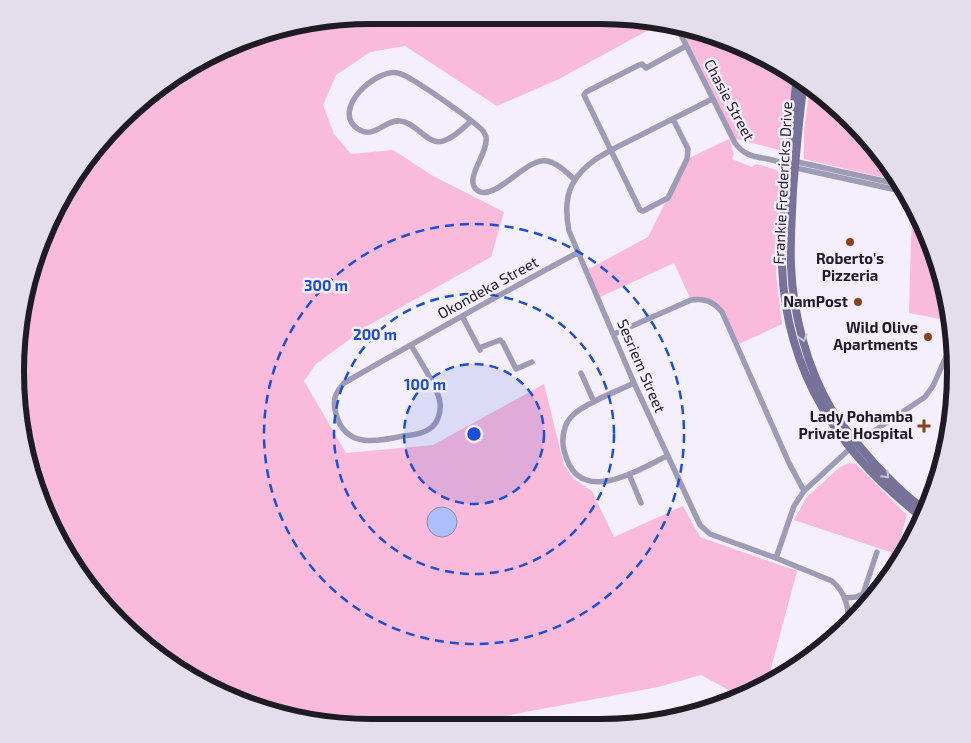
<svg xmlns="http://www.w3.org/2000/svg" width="971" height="743" font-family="'Exo 2',sans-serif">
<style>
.green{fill:#fabadb}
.water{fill:#acbffa;stroke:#828eba}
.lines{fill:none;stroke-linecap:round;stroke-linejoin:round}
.street{stroke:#9e9bb6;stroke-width:5.5}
.secondary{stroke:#767299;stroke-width:8}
.oneway{stroke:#c9c3d9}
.ring{fill:none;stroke:#1d4ed8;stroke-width:2.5;stroke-dasharray:9 6}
.poi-dot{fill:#88411f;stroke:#f5eefc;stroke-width:2}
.labels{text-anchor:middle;stroke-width:5;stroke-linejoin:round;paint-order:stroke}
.street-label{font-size:15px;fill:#1f1b23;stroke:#f5eefc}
.poi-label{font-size:15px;font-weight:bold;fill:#1f1b23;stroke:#f5eefc;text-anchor:end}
.rim{fill:none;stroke:#1f1b23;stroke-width:6}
.centre{fill:#1d4ed8;stroke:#f5eefc;stroke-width:2.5}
.ring-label{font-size:15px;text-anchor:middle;font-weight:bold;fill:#1d4ed8;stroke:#f5eefc;stroke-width:5;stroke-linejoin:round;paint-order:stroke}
</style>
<rect width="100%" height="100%" fill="#f5eefc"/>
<path class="green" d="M371,15l252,1 40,6 -104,57 -62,27 -92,-60 -35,6 -34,23 -13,30 11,29 17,20 42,-4 40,26 71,36 -13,45 -122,68 -53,39 -12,17 42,72 87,-8 111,-61 20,81 10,14 18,12 22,46 69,-31 17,31 97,34 -30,112 -27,13 -39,-21 -43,12 -148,28 -34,10h-151l-68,-16 -83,-41 -55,-45 -44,-54 -41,-83 -18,-91 11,-115 36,-86 56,-74 74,-57 86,-36z
M676,25l16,2 65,25 37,22 -11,77 -50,-13z
M810,85l6,4 73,77 -4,12 -81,-19v-28z
M729,139l5,15 -2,5 20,8 4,-3 21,6 4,6 -5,98 6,50 -45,21 -20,-40 -26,-5 -17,-37 -76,35 -13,-27 63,-34 39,-78z
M912,203l17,32 20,67 2,19 -42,-8z
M849,463l7,1 51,51 -11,39 -102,-34 12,-22 34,-31z"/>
<path class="water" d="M427 522a15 15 0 1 1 30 0a15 15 0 1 1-30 0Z"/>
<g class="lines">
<path class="street" d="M676,25l59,118c14,20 34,11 52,23l119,26
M712,99c-23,12 -46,23 -69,35 -25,13 -58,25 -71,51 -7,14 -6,31 -3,46l65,152 66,142 10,9 66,24 56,23c13,11 19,29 15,46
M673,119l15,30 -1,10 -19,39 -25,13 -3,-1 -56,-115 2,-3 53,-27 3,-1 4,4 40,-22
M471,121c-8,7 -17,17 -28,20 -15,5 -27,-19 -43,-20 -15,-2 -26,19 -42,8 -28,-19 18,-61 40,-56 12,2 71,45 82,55 3,2 5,6 6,9 3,16 -23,42 -9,53 17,14 50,-34 70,-29 11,2 20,12 28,19
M793,161l109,24
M462,316l18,34
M614,334l77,-34c13,-2 22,1 31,12l67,151 15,28
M411,345c7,13 28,44 29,58 1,8 -2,19 -8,24 -8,7 -20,8 -29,9 -27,6 -58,12 -67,-22 -4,-13 -1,-21 8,-31 77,-44 154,-88 233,-130
M479,348l21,-8 3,3 13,26 16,-7
M581,373l13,29
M634,383c-16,8 -49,20 -61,32 -9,8 -12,23 -9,35 13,58 70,22 103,6
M629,474l12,29
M902,545l6,2
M776,558l18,-52 10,-15 52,-48 69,-46 8,-11 20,-45
M895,571l1,-6
M845,598l11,-1 7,-3 14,-42"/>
<path class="secondary" d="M797,77c-2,13 -3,27 -4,41 -3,23 -6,45 -7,68 -2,27 -5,53 -4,80 4,108 58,188 141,252
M804,81c-5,36 -8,73 -11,109 -1,25 -3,50 -2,76 2,48 16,102 41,144 12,19 27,36 42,53 16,17 33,35 53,48"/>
</g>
<defs><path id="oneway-chevron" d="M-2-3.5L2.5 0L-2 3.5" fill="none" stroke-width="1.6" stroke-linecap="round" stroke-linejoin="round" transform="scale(1.25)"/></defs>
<g class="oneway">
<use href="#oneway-chevron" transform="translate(803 338) rotate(75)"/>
<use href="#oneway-chevron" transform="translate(886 475) rotate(45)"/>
</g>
<circle cx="474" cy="434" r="70" fill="#1d4ed8" fill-opacity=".12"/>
<g class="ring">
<circle cx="474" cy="434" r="70"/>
<circle cx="474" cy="434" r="140"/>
<circle cx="474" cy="434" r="210"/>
</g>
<g class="poi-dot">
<circle cx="850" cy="242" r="5"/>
<circle cx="858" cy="302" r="5"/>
<circle cx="928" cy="337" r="5"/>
<path d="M921.5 418.5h5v5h5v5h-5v5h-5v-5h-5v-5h5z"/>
</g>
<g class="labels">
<g class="street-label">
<text transform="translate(729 100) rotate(62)" y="5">Chasie Street</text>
<text transform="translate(783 183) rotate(-87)" y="5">Frankie Fredericks Drive</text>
<text transform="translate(488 288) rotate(-29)" y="5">Okondeka Street</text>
<text transform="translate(641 366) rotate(67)" y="5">Sesriem Street</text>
</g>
<g class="poi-label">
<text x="850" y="264" text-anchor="middle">Roberto's<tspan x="850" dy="17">Pizzeria</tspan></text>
<text x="848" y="307">NamPost</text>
<text x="918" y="333">Wild Olive<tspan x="918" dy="17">Apartments</tspan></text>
<text x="913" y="422">Lady Pohamba<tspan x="913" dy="17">Private Hospital</tspan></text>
</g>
</g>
<path d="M0 0H971V743H0ZM371 24H600A347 347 0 0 1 947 371V372A347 347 0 0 1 600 719H371A347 347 0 0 1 24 372V371A347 347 0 0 1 371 24Z" fill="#e4ddeb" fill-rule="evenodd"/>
<path class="rim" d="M371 24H600A347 347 0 0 1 947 371V372A347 347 0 0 1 600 719H371A347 347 0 0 1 24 372V371A347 347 0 0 1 371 24Z"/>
<circle cx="474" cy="434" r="8" class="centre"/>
<g class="ring-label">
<text x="326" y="291">300 m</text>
<text x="375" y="340">200 m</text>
<text x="425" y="390">100 m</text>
</g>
</svg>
